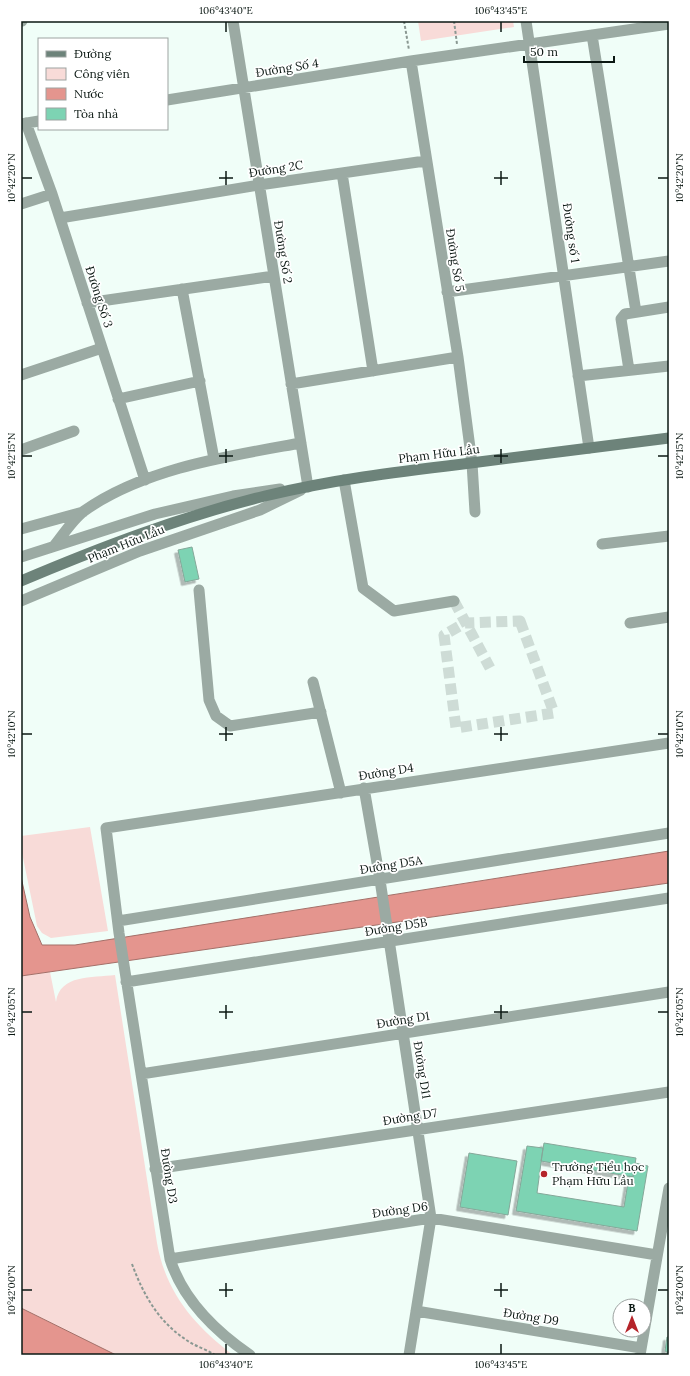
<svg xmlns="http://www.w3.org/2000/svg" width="690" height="1376" font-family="Lora,serif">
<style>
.green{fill:#f8dbd8}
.water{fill:#e4958e;stroke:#a37069}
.building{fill:#7dd3b3;stroke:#85a799;filter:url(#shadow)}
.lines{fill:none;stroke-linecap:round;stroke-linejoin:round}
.minor-tunnel{stroke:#cedcd6;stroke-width:11;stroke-dasharray:11 5.5;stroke-linecap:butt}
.path{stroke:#8a9892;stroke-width:2;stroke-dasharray:3 2;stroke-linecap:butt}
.minor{stroke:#9baaa3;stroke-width:11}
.secondary{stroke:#6d837a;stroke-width:11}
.ticks{fill:none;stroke:#0b1813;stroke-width:1.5}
.poi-dot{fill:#b5242a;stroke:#fff;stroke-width:1.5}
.labels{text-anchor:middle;stroke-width:3.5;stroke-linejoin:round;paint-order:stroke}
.street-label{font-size:12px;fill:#0b1813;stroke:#fff}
.poi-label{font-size:12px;fill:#0b1813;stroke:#fff;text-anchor:start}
.neatline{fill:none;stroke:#0b1813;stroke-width:1.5}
.ticks-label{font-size:10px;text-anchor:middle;fill:#0b1813}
</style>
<defs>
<filter id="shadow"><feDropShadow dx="-3.5" dy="3.5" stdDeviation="0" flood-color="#0004"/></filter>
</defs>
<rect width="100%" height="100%" fill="#f0fef8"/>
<path class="green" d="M418,21h95l1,6 -93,14z
M90,827l18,104 -57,7 -9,-5 -5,-7 -16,-78v-12z
M50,972l6,30c4,-28 36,-24 59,-27l42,268c9,50 37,82 76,112h-117l-95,-47v-332z"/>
<path class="water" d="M669,851v32l-648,93v-99l9,40 12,28h33z
M21,1308l95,47h-95z"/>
<path class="building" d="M192,547l7,32 -14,3 -7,-32z
M544,1143l92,15 -3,19 -92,-16z
M527,1146l16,2 -6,45 87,14 5,-31 4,1 2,-14 13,3 -11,65 -121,-20z
M469,1153l48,8 -9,54 -48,-8z
M667,1337h2v18h-2v-3l-2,-1z"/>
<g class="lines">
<path class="minor-tunnel" d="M454,601l36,67
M520,621l34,92 -98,15 -12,-93 21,-12z"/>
<path class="path" d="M404,21l5,29
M454,21l3,23
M132,1264c11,30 26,57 53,75 9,7 21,10 30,16"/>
<path class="minor" d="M21,21h1
M233,21l75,466
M526,21l63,427
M592,35l44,277
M411,61l47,296 14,106 3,49
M167,100l244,-39 258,-37
M26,123l26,71 93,286
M21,124l18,-3
M342,173l31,198
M21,204l31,-10
M60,218l199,-33 166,-24
M182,289l32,170
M447,292l222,-31
M87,303l187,-27
M629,370l-8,-51 4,-5 44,-7
M21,375l81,-27
M578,376l91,-10
M291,384l167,-27
M118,399l82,-18
M21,450l53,-19
M344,480l19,108 31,23 60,-10
M21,529l62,-17
M602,544l67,-8
M54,546c9,-11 19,-27 30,-35 61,-43 145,-55 217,-68
M21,557l134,-43 78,-18 47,-7
M199,590l10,110 7,16 14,10 91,-14
M21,601l119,-50 120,-41 41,-20
M630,623l39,-6
M313,682l28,111
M364,788l16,92 51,338 -22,137
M118,921l551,-88
M126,982l543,-84
M141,1074l528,-82
M155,1169l514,-77
M170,1259l261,-41 226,37
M416,1311l225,37
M250,1355c-35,-24 -67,-55 -80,-96l-51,-326 -13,-105 563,-85
M640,1355l29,-167"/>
<path class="secondary" d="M21,581c80,-34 159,-64 244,-85 65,-16 131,-24 198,-32 69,-9 137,-17 206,-26"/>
</g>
<path class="ticks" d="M226,22v10M501,22v10M226,171v14M501,171v14M22,178h10M219,178h14M494,178h14M658,178h10M226,449v14M501,449v14M22,456h10M219,456h14M494,456h14M658,456h10M226,727v14M501,727v14M22,734h10M219,734h14M494,734h14M658,734h10M226,1005v14M501,1005v14M22,1012h10M219,1012h14M494,1012h14M658,1012h10M226,1283v14M501,1283v14M22,1290h10M219,1290h14M494,1290h14M658,1290h10M226,1344v10M501,1344v10"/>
<circle class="poi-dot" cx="544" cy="1174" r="4"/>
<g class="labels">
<g class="street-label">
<text transform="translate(287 68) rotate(-9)" y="4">Đường Số 4</text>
<text transform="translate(276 169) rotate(-9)" y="4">Đường 2C</text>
<text transform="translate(571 233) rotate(82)" y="4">Đường số 1</text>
<text transform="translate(283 252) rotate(81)" y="4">Đường Số 2</text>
<text transform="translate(455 260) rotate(81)" y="4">Đường Số 5</text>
<text transform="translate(99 297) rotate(72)" y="4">Đường Số 3</text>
<text transform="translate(439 454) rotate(-7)" y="4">Phạm Hữu Lầu</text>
<text transform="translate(126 544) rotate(-22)" y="4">Phạm Hữu Lầu</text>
<text transform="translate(386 772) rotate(-9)" y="4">Đường D4</text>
<text transform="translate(391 865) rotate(-9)" y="4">Đường D5A</text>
<text transform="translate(396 927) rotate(-9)" y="4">Đường D5B</text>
<text transform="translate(403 1020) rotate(-9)" y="4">Đường D1</text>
<text transform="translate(422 1070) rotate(81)" y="4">Đường D11</text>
<text transform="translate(410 1117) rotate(-9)" y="4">Đường D7</text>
<text transform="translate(169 1176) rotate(81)" y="4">Đường D3</text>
<text transform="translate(400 1210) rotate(-8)" y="4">Đường D6</text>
<text transform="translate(531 1317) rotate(9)" y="4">Đường D9</text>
</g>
<g class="poi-label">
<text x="552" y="1171">Trường Tiểu học<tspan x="552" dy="14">Phạm Hữu Lầu</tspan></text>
</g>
</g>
<rect width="690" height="1376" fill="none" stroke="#ffffff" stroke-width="44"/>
<rect x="38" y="38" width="130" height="92" fill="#ffffff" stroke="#9da3a1"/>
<rect x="46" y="51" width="20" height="6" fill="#6d837a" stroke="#9da3a1"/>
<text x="74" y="58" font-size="12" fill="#0b1813">Đường</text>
<rect x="46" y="68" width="20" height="12" fill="#f8dbd8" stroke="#9da3a1"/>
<text x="74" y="78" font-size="12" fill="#0b1813">Công viên</text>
<rect x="46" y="88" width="20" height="12" fill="#e4958e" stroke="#9da3a1"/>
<text x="74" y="98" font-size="12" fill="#0b1813">Nước</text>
<rect x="46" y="108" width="20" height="12" fill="#7dd3b3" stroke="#9da3a1"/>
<text x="74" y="118" font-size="12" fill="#0b1813">Tòa nhà</text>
<g transform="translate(632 1318)"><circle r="19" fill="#ffffff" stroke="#9da3a1"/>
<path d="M0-3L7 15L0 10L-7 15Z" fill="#b5242a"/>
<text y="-6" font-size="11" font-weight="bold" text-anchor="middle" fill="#0b1813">B</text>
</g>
<path d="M524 56v6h90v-6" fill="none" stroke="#0b1813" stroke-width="2"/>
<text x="530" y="56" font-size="12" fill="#0b1813" stroke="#ffffff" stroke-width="3" paint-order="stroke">50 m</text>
<rect x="22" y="22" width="646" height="1332" class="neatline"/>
<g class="ticks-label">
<text x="226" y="14">106°43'40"E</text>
<text x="501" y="14">106°43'45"E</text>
<text transform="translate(11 178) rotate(-90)" y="4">10°42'20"N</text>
<text transform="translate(679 178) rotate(-90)" y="4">10°42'20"N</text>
<text transform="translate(11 456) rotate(-90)" y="4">10°42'15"N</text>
<text transform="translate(679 456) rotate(-90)" y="4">10°42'15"N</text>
<text transform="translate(11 734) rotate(-90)" y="4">10°42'10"N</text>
<text transform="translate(679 734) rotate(-90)" y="4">10°42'10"N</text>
<text transform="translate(11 1012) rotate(-90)" y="4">10°42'05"N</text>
<text transform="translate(679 1012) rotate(-90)" y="4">10°42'05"N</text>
<text transform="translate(11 1290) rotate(-90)" y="4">10°42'00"N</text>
<text transform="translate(679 1290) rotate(-90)" y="4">10°42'00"N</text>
<text x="226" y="1368">106°43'40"E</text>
<text x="501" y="1368">106°43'45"E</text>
</g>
</svg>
